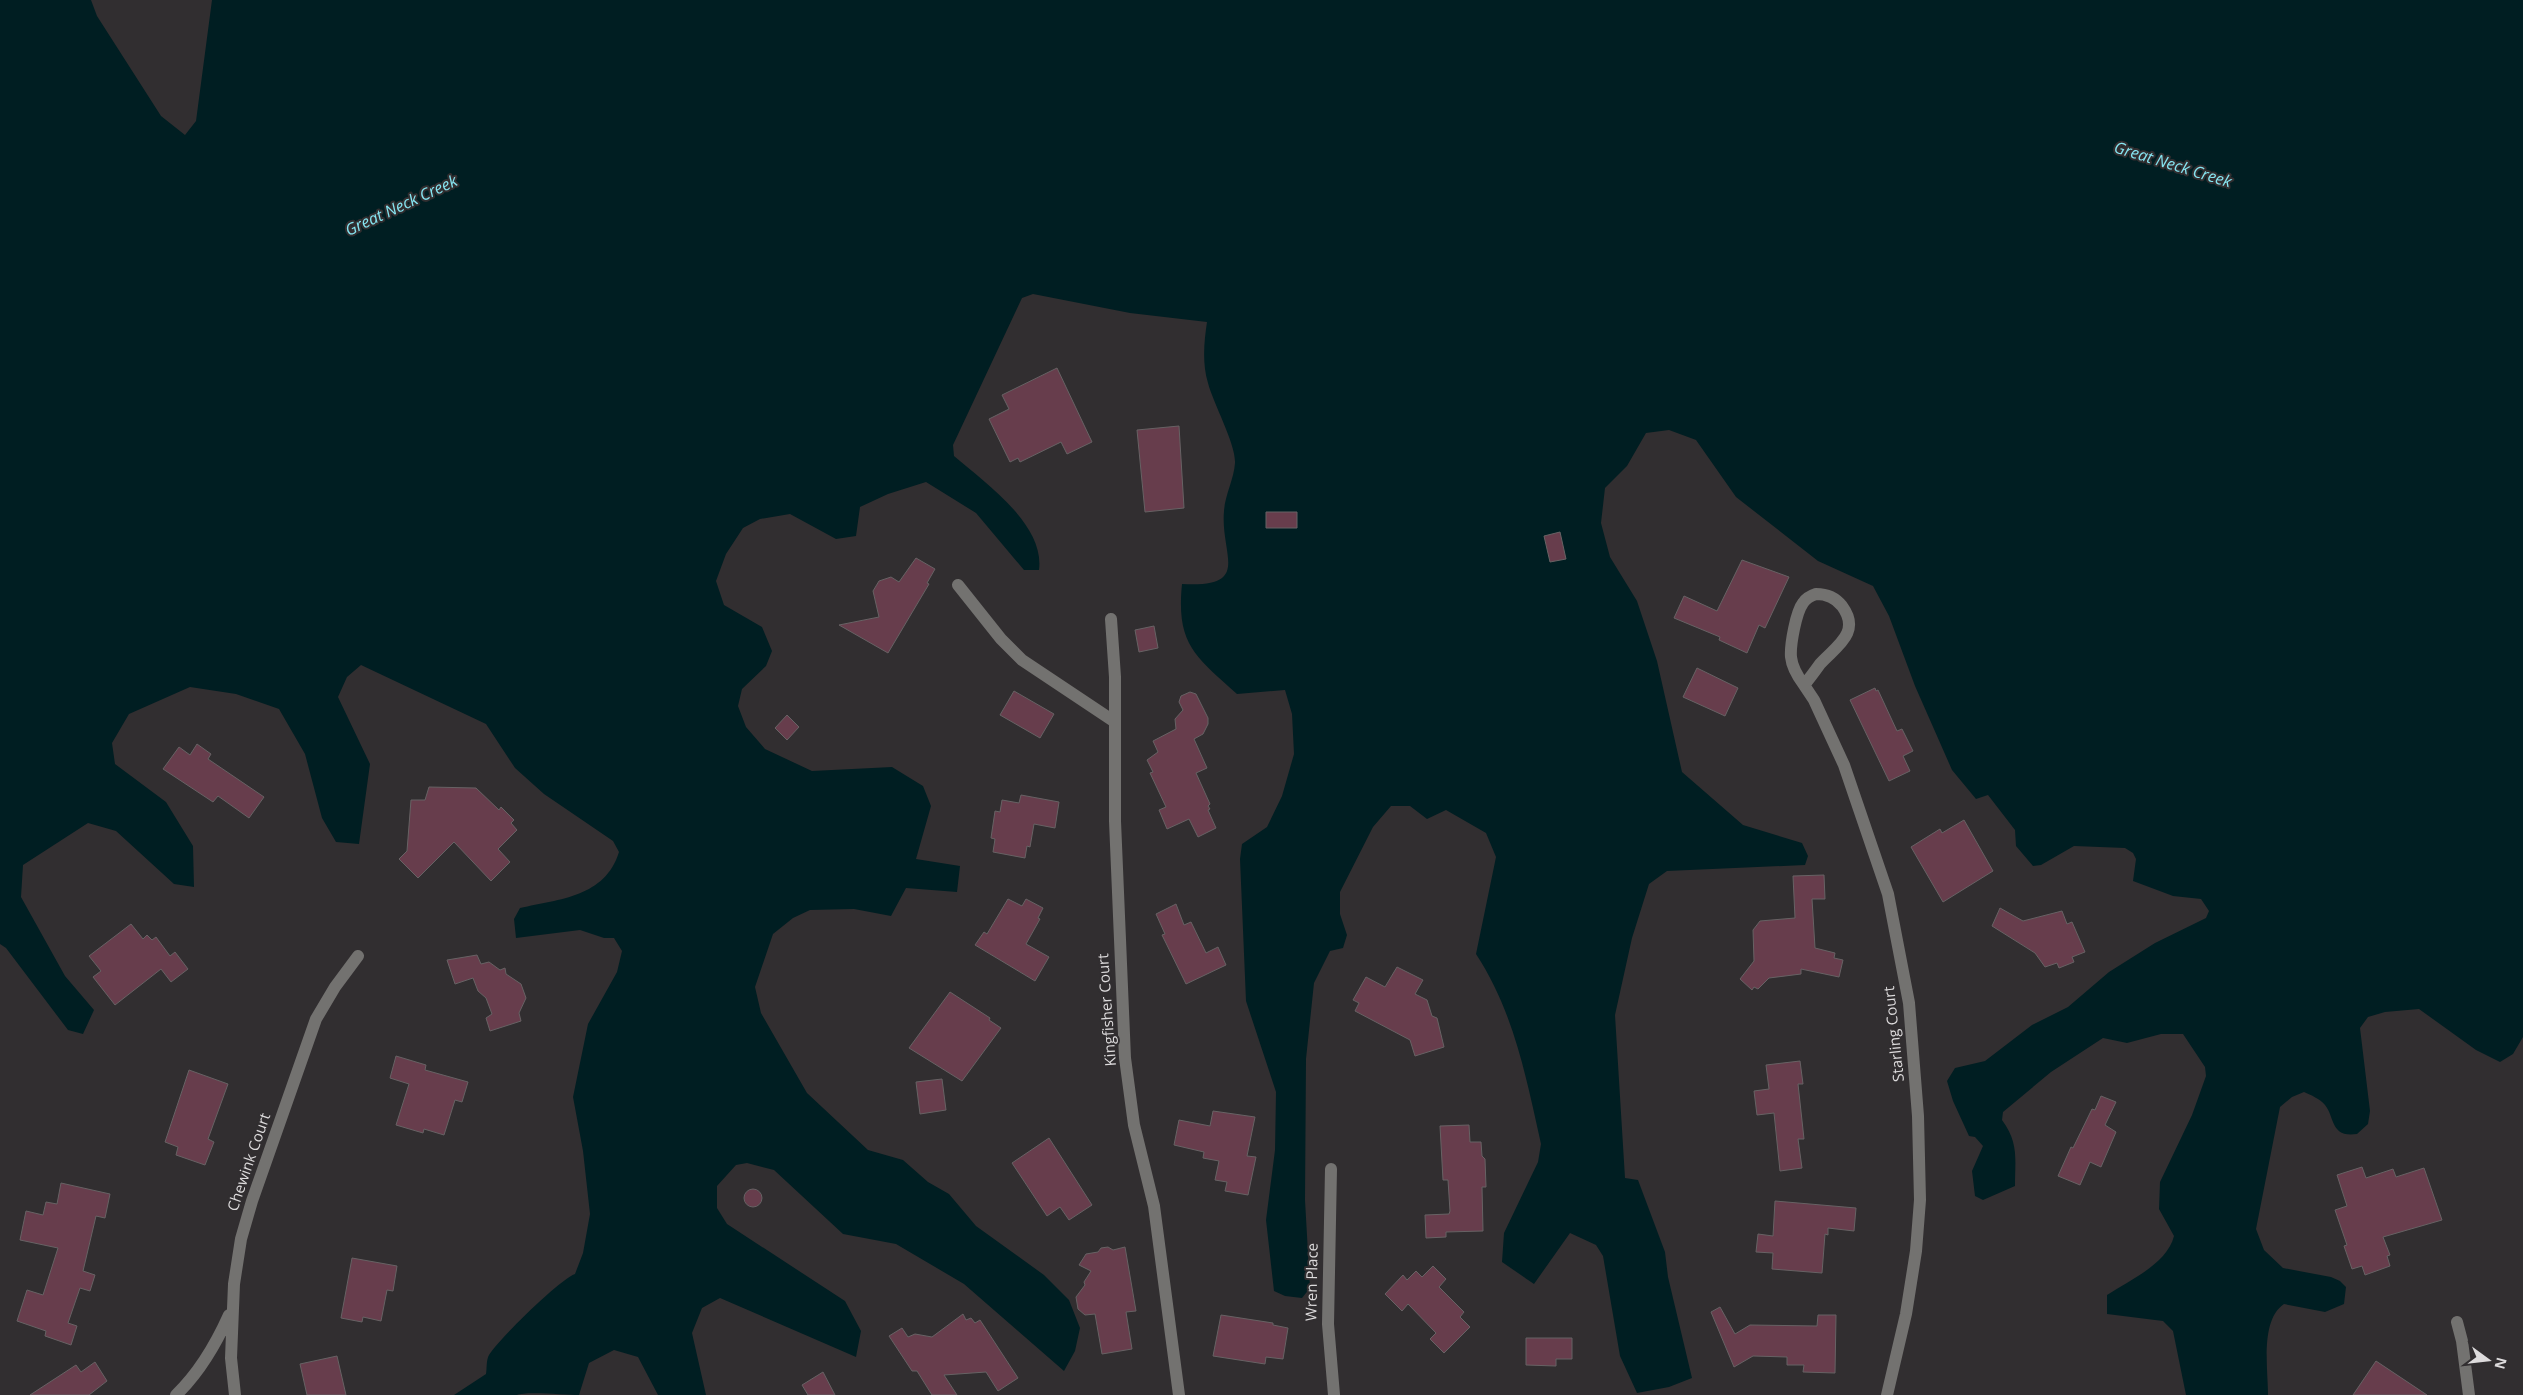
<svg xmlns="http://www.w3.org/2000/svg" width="2523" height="1395" font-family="'Open Sans',sans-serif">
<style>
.water{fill:#001e22}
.building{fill:#673d4c;stroke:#676264}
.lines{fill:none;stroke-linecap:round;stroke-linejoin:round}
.minor{stroke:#737270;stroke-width:12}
.labels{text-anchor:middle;stroke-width:4;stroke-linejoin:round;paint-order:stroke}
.street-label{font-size:15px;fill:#dddbdc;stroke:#312e30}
.water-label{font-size:16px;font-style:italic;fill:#86e5f1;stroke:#312e30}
</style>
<rect width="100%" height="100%" fill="#312e30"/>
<path class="water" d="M0,0h91l6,16 64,100 24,19 11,-14 16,-121h2311v1037l-10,17 -13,8 -24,-12 -57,-41 -34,3 -17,5 -8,11 10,83 -2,13 -11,10c-27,4 -22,-17 -32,-29 -5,-6 -14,-10 -21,-13l-12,5 -12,10 -24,122 8,21 19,18 48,9 9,4 6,6 -2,17 -19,8 -41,-8c-24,16 -16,65 -16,91h-82l-13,-64 -10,-10 -56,-7v-19c23,-15 60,-31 67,-59l-15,-27 1,-27 32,-67 14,-39 -1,-9 -22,-33h-22l-34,9 -24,-5 -52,34 -48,40 -1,8c17,23 13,39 13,66l-32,14 -8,-4 -3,-25 11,-25 -8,-9 -6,-1 -16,-35 -6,-20 8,-13 30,-7 47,-36 36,-18 41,-35 46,-29 51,-25 3,-7 -8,-12 -28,-3 -40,-15 3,-22 -3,-6 -8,-5 -51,-2 -33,19 -8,1 -17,-20 -1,-16 -27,-35 -12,4 -24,-29 -37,-84 -26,-70 -16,-30 -55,-25 -82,-64 -40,-57 -27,-10 -23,3 -19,33 -22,22 -4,35 9,34 27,44 20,60 25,111 61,53 59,18 6,13 -3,9 -138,6 -18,13 -17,54 -17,77 10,163 13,2 27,72 3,25 24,101 -23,9 -32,6 -17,-37 -17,-100 -7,-11 -26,-12 -36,51 -32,-22 2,-29 34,-71 3,-18c-15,-67 -27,-132 -65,-190l20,-97 -10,-24 -40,-23 -19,9 -17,-13h-19l-18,21 -33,65v22l7,21 -4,13 -13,3 -16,32 -8,76 -1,141 5,88 -8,10 -17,-2 -11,-5 -8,-71 9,-70 1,-58 -30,-91 -6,-142 2,-15 25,-17 15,-31 12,-42 -2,-40 -7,-24 -48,4c-42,-38 -61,-50 -55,-110 71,4 38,-29 42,-73 1,-16 10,-32 11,-48 1,-19 -22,-60 -27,-80 -6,-20 -4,-41 -1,-61l-77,-9 -97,-19 -11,4 -69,147 1,11c31,27 91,68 85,114h-15l-48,-57 -50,-31 -38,12 -28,13 -4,29 -20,3 -46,-25 -30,5 -17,9 -17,26 -10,27 8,24 38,22 10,24 -6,15 -24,23 -4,17 8,21 19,22 47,22 80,-4 31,19 8,20 -15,53 44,7 -3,26 -51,-4 -15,28 -37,-7 -44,1 -17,8 -20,16 -18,53 6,26 46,80 61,57 35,10 25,22 21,12 27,32 68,49 25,25 11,28 -5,23 -11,20 -100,-87 -68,-40 -53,-10 -69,-64 -27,-7 -11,2 -19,21v22l10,16 118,77 16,30 -5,26 -136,-59 -18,10 -10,25 14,62h-48l-20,-38 -24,-7 -25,13 -10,32c-13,0 -53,-4 -62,0h-63l32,-21c1,-5 0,-14 3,-19 10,-16 70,-75 86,-81l8,-21 7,-39 -7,-63 -10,-54 15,-73 29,-52 5,-21 -8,-13h-10l-24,-8 -64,8 -2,-19 6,-11c40,-9 85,-11 99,-56l-6,-11 -69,-47 -29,-26 -29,-44 -125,-59 -14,12 -9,20 32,67 -11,80 -23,-2 -14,-24 -17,-64 -26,-45 -43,-15 -46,-7 -61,27 -17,29 3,21 51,38 27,44 1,41 -20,-3 -58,-53 -28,-8 -65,42 -2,32 44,79 29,34 -11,24 -15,-4 -62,-82 -6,-4z"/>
<path class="building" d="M1057,368l35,74 -25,12 -6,-12 -41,20 -2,-4 -8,4 -21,-43 20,-10 -7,-14z
M1179,426l5,82 -39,4 -8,-82z
M1266,512h31v16h-31z
M1560,532l6,27 -16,3 -6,-26z
M916,558l19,11 -8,14 2,1 -41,69 -49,-28 40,-8 -6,-26 6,-10 12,-4 8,5z
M1742,560l47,17 -24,51 -6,-3 -12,28 -28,-13 1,-3 -46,-19 10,-22 33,15z
M1154,626l4,22 -19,4 -4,-22z
M1697,668l41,20 -13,28 -42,-19z
M1875,688l1,3 2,-1 19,41 5,-2 11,22 -10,5 7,15 -21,10 -39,-81z
M1014,691l40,23 -14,24 -40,-23z
M1190,692l6,2 12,24v6l-5,10 -9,5 13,29 -11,5 14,31 -2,2 2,3 -2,1 8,18 -18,9 -9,-18 -22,10 -8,-19 7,-3 -16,-34 3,-1 -6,-12 11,-8 -5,-11 23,-12 -1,-10 8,-9 -4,-8 2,-6z
M787,715l12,12 -12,13 -12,-12z
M197,744l14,10 -3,5 56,38 -15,21 -31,-22 -5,6 -50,-33 16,-22 11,8z
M429,787l47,1 23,22 2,-3 13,13 -3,3 6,7 -19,19 12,13 -19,19 -37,-39 -36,36 -19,-19 8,-8 4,-51h14z
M1021,795l38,7 -4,26 -21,-4 -4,23 -3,-1 -2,12 -32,-6 2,-13 -4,-1 4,-27 5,1 2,-12 17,3z
M1964,820l29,51 -50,31 -32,-55 29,-18 2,4z
M1824,875l1,24h-13l3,49 20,5 -1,5 9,2 -4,17 -38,-8v5l-32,4 -11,11 -4,-2 -2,3 -12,-11 14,-18 -1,-31 7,-9 35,-3 -2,-42z
M1008,899l14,7 4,-7 17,9 -5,10 2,1 -14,25 23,13 -14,24 -60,-36 9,-13 3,2z
M1176,904l8,21 7,-3 15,31 12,-6 8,18 -40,19 -24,-49 3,-1 -9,-20z
M2000,908l23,13 39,-10 5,13 5,-2 13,30 -13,5 2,5 -15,6 -2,-5 -12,4 -10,-14 -43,-27z
M131,924l12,15 4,-4 5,5 4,-3 14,19 5,-4 13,17 -17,13 -10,-13 -46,36 -22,-28 8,-6 -12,-15z
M477,955l4,9 8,-2 11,8 5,-2 1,6 15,10 5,14 -7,15 2,8 -31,10 -4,-13 6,-4 -6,-16 -8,-7 -5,-13 -18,6 -8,-24z
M1397,967l26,13 -8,14 12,6 5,16 5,2 7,29 -29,9 -5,-16 -55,-29 4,-8 -6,-3 13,-23 19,10z
M950,992l40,26 -1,2 12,8 -39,53 -53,-33z
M396,1056l30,9 -1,5 43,12 -6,20 -7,-2 -11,35 -20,-6 -1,4 -27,-8 13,-41 -19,-6z
M1800,1061l3,23h-5l6,55h-6l4,29 -22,3 -6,-58 -17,2 -3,-24 15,-2 -3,-24z
M189,1070l39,14 -20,55 6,3 -9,23 -29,-10 2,-8 -13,-5z
M942,1079l4,31 -26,4 -4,-32z
M2101,1096l15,6 -11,23 11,7 -15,35 -11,-5 -10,23 -22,-9 13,-29 2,1 19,-39 3,1z
M1213,1111l42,6 -8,39 9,1 -8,38 -23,-4 2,-9 -12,-2 4,-19 -16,-3 1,-6 -30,-7 5,-25 31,6z
M1469,1125l1,17h11l1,14 3,3 1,28h-4l1,44 -37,1v5l-20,1 -1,-23 24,-1 1,-3 -2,-31h-5l-3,-54z
M1049,1138l43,67 -23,15 -9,-13 -13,9 -35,-53z
M2362,1167l4,11 27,-9 3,8 28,-9 18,52 -59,17 7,18 -3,1 3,10 -25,9 -3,-9 -10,3 -8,-23 3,-1 -12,-35 12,-4 -10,-31z
M61,1183l49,11 -5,24 -9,-2 -13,55 12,4 -5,16 -10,-3 -12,35 9,3 -6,19 -26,-9 1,-5 -29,-10 10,-31 16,5 15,-47 -38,-8 6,-29 17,4 3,-13 11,2z
M744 1198a9 9 0 1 1 18 0a9 9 0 1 1-18 0Z
M1775,1201l81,7 -2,23 -26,-3v7l-3,-1 -3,39 -50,-4 1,-16 -17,-1 2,-18 15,2z
M1108,1247l5,3 12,-3 11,64 -10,1 6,37 -30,5 -7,-40 -10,1 -7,-6 -2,-12 9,-12 -1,-3 7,-11 -12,-6 7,-11 12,-2 3,-4z
M352,1258l45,8 -4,25 -6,-1 -6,31 -18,-4 -1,5 -21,-4z
M1433,1266l13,13 -7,8 25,25 -4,5 10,10 -26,26 -14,-14 6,-6 -28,-29 -6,7 -17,-17 18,-19 4,5 9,-9 6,6z
M1720,1307l15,27 15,-9 67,1 1,-11h18l-1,58 -32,-1 1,-7h-17v-8l-34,-1 -19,11 -23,-55z
M963,1314l3,6 5,-2 4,5 5,-3 38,58 -20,13 -12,-19 -42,3 13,20h-25l-15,-24h-5l-23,-35 13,-8 6,9 7,-3 17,3z
M1221,1315l52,8v2l15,3 -5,31 -17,-2 -1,7 -52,-8z
M1526,1338h46v21h-16v7l-30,-1z
M337,1356l9,39h-39l-7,-31z
M2376,1361l51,34h-74z
M95,1362l12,19 -18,14h-59l46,-30 5,7z
M823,1372l12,23h-27l-6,-10z"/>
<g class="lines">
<path class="minor" d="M958,585l43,54 21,21 93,62
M1816,594c11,0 19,3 26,12 20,27 -7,41 -22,58 -5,7 -10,14 -16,21 -6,-8 -12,-18 -13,-28 -1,-12 5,-45 12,-54 3,-5 7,-7 13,-9z
M1111,619l4,58v144l10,237 9,67 20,81 25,189
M1804,685l10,15 30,65 44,129 21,109 9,113 2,84 -4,51 -10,63 -19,81
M1331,1169l-3,155 6,71
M2457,1322l5,19 7,54
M176,1395c23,-22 40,-51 53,-80
M235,1395l-4,-37 3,-74 7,-45 11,-38 64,-182 19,-32 23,-31"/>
</g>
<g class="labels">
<g class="street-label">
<text transform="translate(1107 1010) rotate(-94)" y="5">Kingfisher Court</text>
<text transform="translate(1894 1034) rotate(-96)" y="5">Starling Court</text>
<text transform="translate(249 1162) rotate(-71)" y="5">Chewink Court</text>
<text transform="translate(1312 1282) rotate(-89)" y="5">Wren Place</text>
</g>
<g class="water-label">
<text transform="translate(2173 164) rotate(17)" y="6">Great Neck Creek</text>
<text transform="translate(401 205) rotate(-25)" y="6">Great Neck Creek</text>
</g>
</g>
<g transform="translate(2488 1360) rotate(105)" stroke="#312e30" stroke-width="4" paint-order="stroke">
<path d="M0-4L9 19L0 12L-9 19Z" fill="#dddbdc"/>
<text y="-8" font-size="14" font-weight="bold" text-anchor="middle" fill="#dddbdc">N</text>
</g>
</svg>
